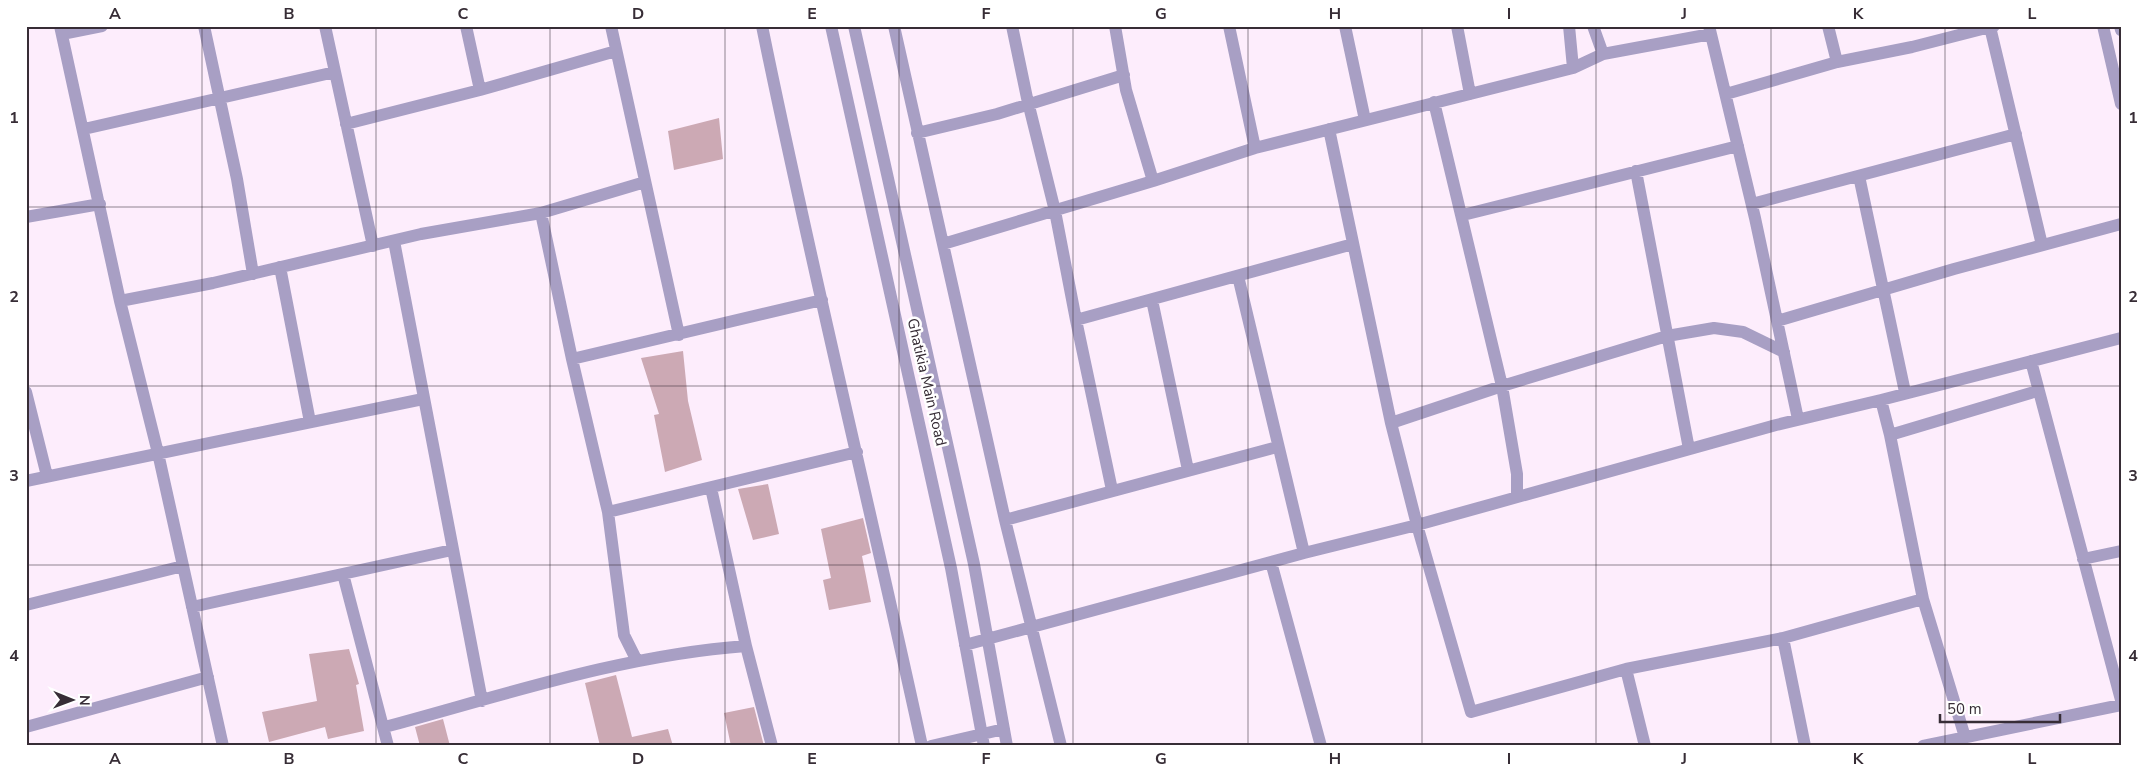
<svg xmlns="http://www.w3.org/2000/svg" width="2147" height="772" font-family="'Nunito Sans',sans-serif">
<style>
.building{fill:#cca9b4}
.lines{fill:none;stroke-linecap:round;stroke-linejoin:round}
.minor{stroke:#a89fc4;stroke-width:12}
.grid{fill:none;stroke:#372d36;stroke-width:1;stroke-opacity:0.55}
.labels{text-anchor:middle;stroke-width:5;stroke-linejoin:round;paint-order:stroke}
.street-label{font-size:15px;fill:#372d36;stroke:#fff}
.neatline{fill:none;stroke:#372d36;stroke-width:2}
.grid-label{font-size:16px;text-anchor:middle;font-weight:bold;fill:#372d36}
</style>
<rect width="100%" height="100%" fill="#fdedfc"/>
<path class="building" d="M719,118l4,41 -49,11 -6,-39z
M683,351l5,50 14,59 -37,12 -11,-57 5,-1 -18,-56z
M768,484l11,50 -26,6 -15,-51z
M863,518l8,35 -9,3 9,46 -42,8 -6,-30 8,-2 -10,-49z
M349,649l10,35 -3,1 8,46 -36,8 -3,-12 -56,15 -7,-30 55,-11 -8,-47z
M616,675l16,62 36,-8 5,17h-73l-15,-63z
M754,707l10,39h-33l-7,-33z
M443,719l7,27h-30l-5,-19z"/>
<g class="lines">
<path class="minor" d="M60,26l60,275 38,152 65,293
M204,26l33,153 16,95
M325,26l48,220
M466,26l14,64 136,-39
M611,26l68,309
M762,26c49,241 108,480 160,720
M831,26l120,542 33,178
M854,26l120,538 33,182
M894,26l111,494 56,226
M1012,26l15,72 28,113 21,109 36,170
M1115,26l11,64 27,91 102,-33
M1229,26l26,122 318,-80 30,-14 108,-20
M1345,26l20,94
M1457,26l13,68
M1569,26l4,42
M1593,26l10,28
M1709,26l46,192 43,201
M1828,26l9,36
M2103,26l18,78
M2120,26l1,4
M1990,27l52,218
M62,34l40,-8
M1726,94l111,-32 75,-15 82,-21
M1434,102l68,284 15,88v23
M346,124l134,-34
M84,129l251,-57
M1329,129l62,294 26,102 54,187 155,-43 157,-31 140,-39
M917,133l80,-19 127,-39
M1636,171l53,278
M1859,176l46,216
M1752,204l264,-70
M541,213l104,-31
M1463,215l275,-69
M26,217l74,-13
M394,241l88,460
M943,244l210,-63
M280,267l30,155
M1238,276l66,277
M1152,300l36,170
M120,301l93,-18 208,-49 120,-21 31,146 36,153 16,123 13,26
M1076,320l277,-76
M1777,321l177,-52 167,-45
M572,359l250,-59
M2031,361l90,339
M26,392l21,84
M1881,400l9,35
M1391,423l111,-37 165,-50 47,-8 29,4 41,20
M26,481l397,-82
M711,488l35,158
M608,512l249,-60
M1005,520l272,-73
M2083,559l38,-8
M1271,562l50,184
M343,574l45,172
M26,605l157,-39
M192,607l260,-57
M1783,638l22,108
M965,645l339,-92 113,-28 359,-100 105,-25 240,-62
M1626,669l19,77
M26,727l182,-50
M385,727c119,-32 238,-72 361,-81l26,100
M1965,737l-42,-138 -33,-164 147,-44
M931,746l73,-17
M1923,746l198,-41"/>
</g>
<path class="grid" d="M202,26v720M376,26v720M550,26v720M725,26v720M899,26v720M1073,26v720M1248,26v720M1422,26v720M1596,26v720M1771,26v720M1945,26v720M26,207h2095M26,386h2095M26,565h2095"/>
<g class="labels">
<g class="street-label">
<text transform="translate(927 382) rotate(77)" y="5">Ghatikia Main Road</text>
</g>
</g>
<rect width="2147" height="772" fill="none" stroke="#ffffff" stroke-width="55"/>
<g transform="translate(72 700) rotate(91)" stroke="#ffffff" stroke-width="4" paint-order="stroke">
<path d="M0-4L9 19L0 12L-9 19Z" fill="#372d36"/>
<text y="-8" font-size="14" font-weight="bold" text-anchor="middle" fill="#372d36">N</text>
</g>
<path d="M1940 714v8h120v-8" fill="none" stroke="#372d36" stroke-width="2.5"/>
<text x="1947" y="714" font-size="15" fill="#372d36" stroke="#ffffff" stroke-width="4" paint-order="stroke">50 m</text>
<rect x="28" y="28" width="2092" height="716" class="neatline"/>
<g class="grid-label">
<text x="115" y="19">A</text>
<text x="289" y="19">B</text>
<text x="463" y="19">C</text>
<text x="638" y="19">D</text>
<text x="812" y="19">E</text>
<text x="986" y="19">F</text>
<text x="1161" y="19">G</text>
<text x="1335" y="19">H</text>
<text x="1509" y="19">I</text>
<text x="1684" y="19">J</text>
<text x="1858" y="19">K</text>
<text x="2032" y="19">L</text>
<text x="14" y="123">1</text>
<text x="2133" y="123">1</text>
<text x="14" y="302">2</text>
<text x="2133" y="302">2</text>
<text x="14" y="481">3</text>
<text x="2133" y="481">3</text>
<text x="14" y="661">4</text>
<text x="2133" y="661">4</text>
<text x="115" y="764">A</text>
<text x="289" y="764">B</text>
<text x="463" y="764">C</text>
<text x="638" y="764">D</text>
<text x="812" y="764">E</text>
<text x="986" y="764">F</text>
<text x="1161" y="764">G</text>
<text x="1335" y="764">H</text>
<text x="1509" y="764">I</text>
<text x="1684" y="764">J</text>
<text x="1858" y="764">K</text>
<text x="2032" y="764">L</text>
</g>
</svg>
